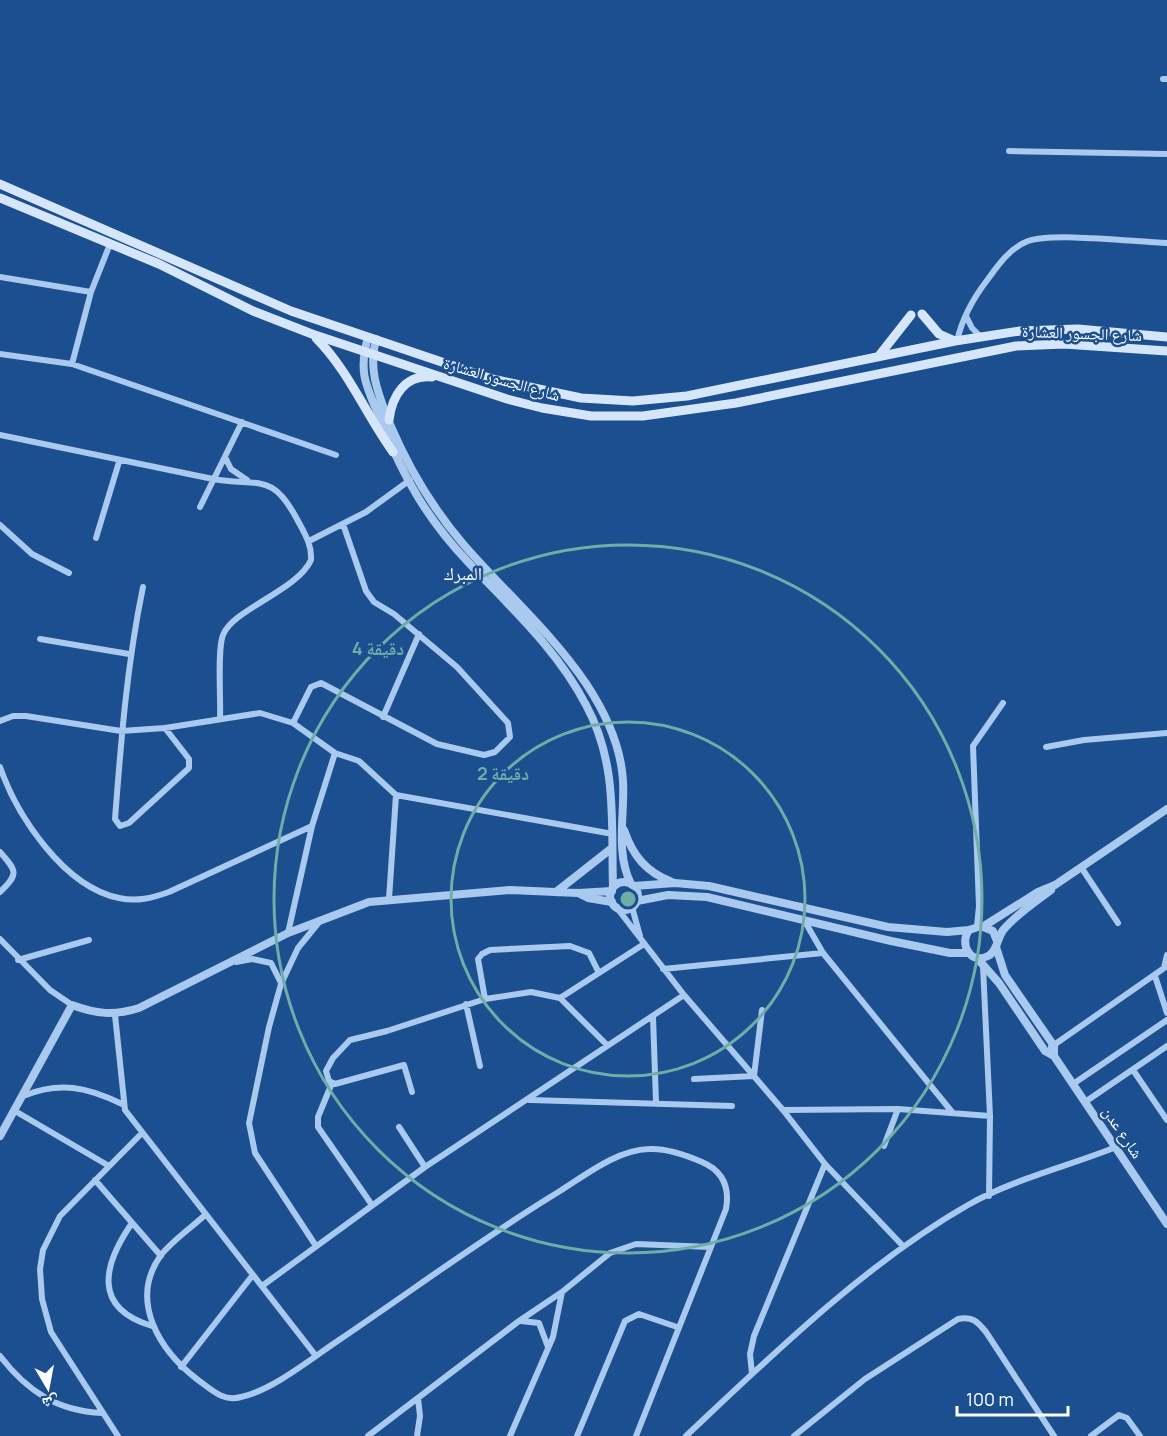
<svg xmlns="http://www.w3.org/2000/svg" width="1167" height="1436" font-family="Manrope,'Noto Naskh Arabic',sans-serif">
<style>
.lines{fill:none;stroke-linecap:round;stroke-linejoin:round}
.minor{stroke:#a9c9ee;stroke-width:6}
.tertiary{stroke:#a9c9ee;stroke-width:8}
.secondary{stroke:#d6e6fa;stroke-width:9}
.ring{fill:none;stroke:#6fada8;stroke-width:3}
.labels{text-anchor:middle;stroke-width:5;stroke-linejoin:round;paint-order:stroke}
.street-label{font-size:16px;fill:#fff;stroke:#1b4f8f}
.neighbourhood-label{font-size:18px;fill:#fff;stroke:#1b4f8f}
.centre{fill:#6fada8;stroke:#1b4f8f;stroke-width:3}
.ring-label{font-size:18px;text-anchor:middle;font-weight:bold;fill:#6fada8;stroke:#1b4f8f;stroke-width:5;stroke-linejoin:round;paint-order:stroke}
</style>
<rect width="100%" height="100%" fill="#1b4f8f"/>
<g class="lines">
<path class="minor" d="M1163,79h4
M1009,151l158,3
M0,277l91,15
M966,316l6,12 9,9
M957,341c5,-22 17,-44 31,-62 11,-15 22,-31 40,-38 27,-9 107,1 139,2
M0,354l72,10 264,91
M72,364l19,-72 19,-48
M0,435l213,44c46,8 59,-8 85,42 7,13 14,24 13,39 -14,31 -78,49 -88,75 -6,15 -2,65 -3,84
M225,457l6,12 16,11
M200,507l42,-85
M0,525l32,29 37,19
M96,538l23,-76
M309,541l57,-29 44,-32
M143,587c-16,77 -22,154 -28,232l5,7 9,-3 60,-55v-9l-24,-31
M40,639l89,15
M383,717l36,-83
M0,721l13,-5h13l95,15 44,-3 95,-15 33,10 42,30 24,8 37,34 -7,104
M293,723l18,-36 10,-4 116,61 47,11 11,-3 15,-15 -2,-14 -51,-56 -63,-53 -20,-12 -8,-11 -23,-67
M1046,747l38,-7 83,-7
M0,767c17,49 64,120 119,131 18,4 33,0 50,-6l143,-66
M396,795l217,39
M0,852c17,19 19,22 0,40
M1081,867l37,56
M632,907l8,29
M617,908l67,87 99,115 42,54 77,81
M804,920l19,33 129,159
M977,926l2,-20 -6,-160 30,-43
M288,933l24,-107 23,-73
M0,939l50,51 22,15
M18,960l71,-20
M236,962l16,-3 19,4 10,20
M983,966l7,150 -1,80
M1164,968l3,-13
M663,969l160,-16
M1155,976l12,37
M560,998l47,47
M485,999l-7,-40 4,-5 8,-4 80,-4 19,7 10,20
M466,1004l14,62
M115,1015l10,95 191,246
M653,1017l3,85
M1051,1047l116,-81
M1133,1070l34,50
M694,1079l60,-3 8,-66
M332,1083l-14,34v10l54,78
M1073,1084l94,-64
M412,1092l-8,-27 -69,19 -6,-3 -3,-10 7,-13 17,-18 37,-9 98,-32 46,-7 29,6 84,-54
M23,1096c37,-15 64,-9 99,8
M530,1100l202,6
M1085,1102l82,-56
M783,1110l115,-1 92,7
M15,1111l94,55
M399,1127l26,40
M884,1146l14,-37
M95,1180l66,76
M205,1215c-14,13 -32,25 -44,40 -33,46 -1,96 37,125 14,10 25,22 43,17 32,-7 71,-39 98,-57 74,-50 145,-103 221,-149 27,-17 57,-41 89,-42 18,-1 37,6 53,13 21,9 28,25 24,47l-90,227
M132,1223c-29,42 -40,85 20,103
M316,1246l-61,-93 -6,-30 20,-96 12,-43 17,-36 22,-27
M262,1286l163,-119 259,-172
M521,1321l18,2 9,24
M0,1356c27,35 57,55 102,57
M181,1367l71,-91
M752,1374l-2,-20 4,-18 71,-172
M118,1436l-67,-104 -9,-33 -2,-30 3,-19 17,-34 82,-83
M368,1436l151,-115 43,-29 48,-39 26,-9 74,3
M417,1436l3,-20 -2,-18
M510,1436l43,-99 9,-45
M577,1436l48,-115 14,-7 38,13
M686,1436c86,-81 179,-172 282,-231 43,-25 101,-39 148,-58
M794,1436l71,-57 93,-60c14,-3 19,2 28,13l68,104
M1091,1436l28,-21 8,3 13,18"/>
<path class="tertiary" d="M368,337c-11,38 0,52 14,86 21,54 46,97 86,139 42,45 89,87 118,143 32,59 25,118 27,182
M376,339c-8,31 2,54 13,83 19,45 43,86 75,123 41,47 88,88 123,140 19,29 34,61 36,96 2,34 -8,71 8,103
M624,830c9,26 22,42 48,52
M610 896a14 14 0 1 1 28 0a14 14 0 1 1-28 0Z
M634,886l41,-3 34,3 179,41 59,5 22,-2
M556,892l56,-44
M578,893l10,5 24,4
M637,901l31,-6 39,2 184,44 59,12h19
M984,926l54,-34 17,-7 112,-76
M997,941l-4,-10 -12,-5 -12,4c-10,14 1,35 19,26 10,-5 9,-19 16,-27 13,-15 31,-27 47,-39
M996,947l9,28 49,71v10
M977,958l22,25 46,68 9,5 113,168
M0,1136l72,-131c24,9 42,11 67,3l149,-75 81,-31 141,-12 68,3 34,-2"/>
<path class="secondary" d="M0,184l291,127 201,68 89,19 52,3 54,-5 268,-55 65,-10 58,-2 89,8
M0,198l159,66 94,47 59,23 195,65 35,9 49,8h52l93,-13 280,-57 48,-2 103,7
M922,314l17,20 16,7
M316,338c33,33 50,77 77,114
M878,357l33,-42
M389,420c3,-24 16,-46 43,-43"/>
</g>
<g class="ring">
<circle cx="628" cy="899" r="177"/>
<circle cx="628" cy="899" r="354"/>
</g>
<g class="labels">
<g class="street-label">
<text transform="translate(1082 333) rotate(2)" y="6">شارع الجسور العشارة</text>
<text transform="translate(502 379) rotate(16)" y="6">شارع الجسور العشارة</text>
<text transform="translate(1123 1132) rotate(56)" y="6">شارع عدن</text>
</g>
<g class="neighbourhood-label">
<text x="463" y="580">المبرك</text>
</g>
</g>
<circle cx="628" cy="899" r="9" class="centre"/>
<g class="ring-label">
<text x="378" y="655">4 دقيقة</text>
<text x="503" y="780">2 دقيقة</text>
</g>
<g transform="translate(48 1388) rotate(170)" stroke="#1b4f8f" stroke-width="4.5" paint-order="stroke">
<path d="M0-4.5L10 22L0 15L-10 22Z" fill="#ffffff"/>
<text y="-9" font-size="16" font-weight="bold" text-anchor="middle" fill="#ffffff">ش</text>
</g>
<path d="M957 1406v9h111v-9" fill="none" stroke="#ffffff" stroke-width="3"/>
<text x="966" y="1406" font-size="18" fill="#ffffff" stroke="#1b4f8f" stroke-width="4.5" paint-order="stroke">100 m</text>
</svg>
